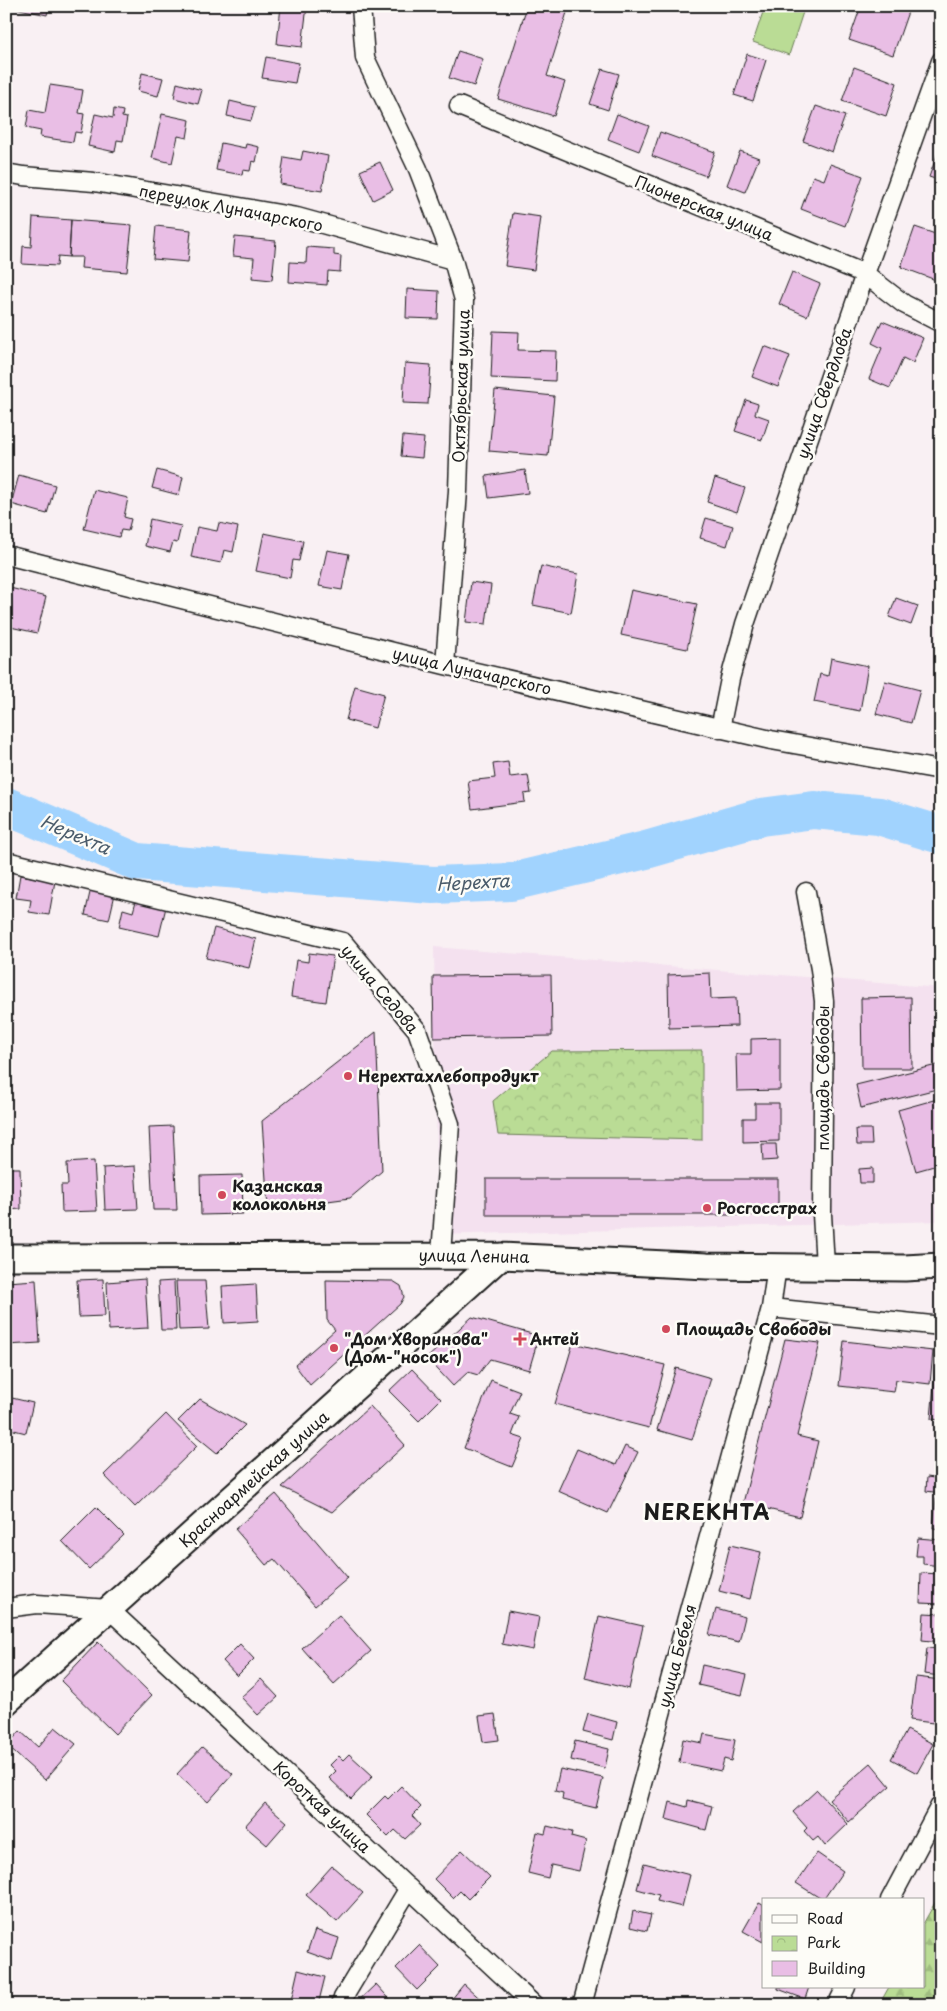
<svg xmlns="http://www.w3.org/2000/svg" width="947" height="2011" font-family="'Playpen Sans',sans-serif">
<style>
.built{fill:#f4e1ef}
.green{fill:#badc95;stroke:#6b7c58}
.forest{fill:url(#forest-firs);stroke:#6b7c58}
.park{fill:url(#park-crowns);stroke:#6b7c58}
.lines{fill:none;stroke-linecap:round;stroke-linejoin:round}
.river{stroke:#a1d3fe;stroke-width:38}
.building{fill:#e9bee5;stroke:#1c1c1c}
.street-casing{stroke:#1c1c1c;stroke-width:21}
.secondary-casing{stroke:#1c1c1c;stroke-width:29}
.street{stroke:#fdfcf7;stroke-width:18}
.secondary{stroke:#fdfcf7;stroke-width:25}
.poi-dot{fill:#d1495b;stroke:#fdfcf7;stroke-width:2}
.labels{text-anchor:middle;stroke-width:5;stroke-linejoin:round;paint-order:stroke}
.street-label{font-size:16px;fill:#1c1c1c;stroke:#fdfcf7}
.poi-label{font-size:16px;font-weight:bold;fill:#1c1c1c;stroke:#fdfcf7;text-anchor:start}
.water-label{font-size:18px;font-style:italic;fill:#4b5c6b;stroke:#fdfcf7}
.district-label{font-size:21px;font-weight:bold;letter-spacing:1px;fill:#1c1c1c;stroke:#fdfcf7}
</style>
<defs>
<pattern id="forest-firs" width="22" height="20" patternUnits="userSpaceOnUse" patternTransform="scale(1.25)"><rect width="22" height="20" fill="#badc95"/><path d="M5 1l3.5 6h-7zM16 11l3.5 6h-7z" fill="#9fbc80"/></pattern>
<pattern id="park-crowns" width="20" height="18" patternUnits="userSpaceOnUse" patternTransform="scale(1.25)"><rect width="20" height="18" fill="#badc95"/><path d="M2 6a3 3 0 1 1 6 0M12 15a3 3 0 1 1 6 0" fill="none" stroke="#9fbc80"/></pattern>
</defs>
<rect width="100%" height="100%" fill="#f9f0f3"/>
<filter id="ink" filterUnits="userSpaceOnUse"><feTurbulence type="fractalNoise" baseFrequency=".02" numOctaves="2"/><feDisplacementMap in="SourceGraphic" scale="10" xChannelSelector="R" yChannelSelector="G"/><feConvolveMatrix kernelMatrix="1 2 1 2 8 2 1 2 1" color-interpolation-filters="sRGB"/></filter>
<g filter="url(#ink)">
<path class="built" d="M434,947l507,41v233l-503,14z"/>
<path class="green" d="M765,6h40l-16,49 -36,-13z"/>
<path class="forest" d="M941,1892v113h-62l10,-18h34v-63z"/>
<path class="park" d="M702,1050v90l-204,-5 -5,-34 59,-50z"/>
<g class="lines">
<path class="river" d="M6,806l131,56 296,23 78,-3 135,-32 115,-33 53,-7 65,6 62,19"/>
</g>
<path class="building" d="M15,6h34l-2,9 -32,-7z
M281,6h26l-5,41 -25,-3z
M527,6h42l-22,70 18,6 -11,34 -56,-17z
M861,6h49l-17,49 -44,-15z
M458,51l25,8 -9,27 -25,-8z
M747,54l19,6 -13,41 -19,-6z
M266,57l33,6 -4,20 -33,-5z
M854,67l43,16 -11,33 -44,-15z
M602,69l17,5 -11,36 -18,-6z
M142,73l21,5 -5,18 -20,-5z
M177,83l25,7 -4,14 -24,-6z
M50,85l33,5 -4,23 5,1 -3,19 -6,-1 -2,10 -33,-5 1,-6 -15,-3 3,-18 16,3z
M230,101l25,6 -4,14 -24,-5z
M816,106l29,10 -13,36 -29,-11z
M114,109l9,2 -1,6 5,1 -4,23 -6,-1 -2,12 -27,-6 7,-32 18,4z
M162,114l28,6 -3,18 -9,-2 -6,27 -20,-5z
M617,114l32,12 -10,25 -31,-12z
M660,132l55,20 -9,24 -54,-20z
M221,143l24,5 1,-4 13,3 -3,15 -4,-1 -2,10 -7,-1 -1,5 -26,-5z
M941,144v37l-12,-4z
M303,151l25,5 -6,35 -42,-7 4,-27 17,3z
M740,151l19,7 -14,34 -18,-7z
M380,162l13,28 -20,10 -13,-29z
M830,164l33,12 -18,50 -44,-17 12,-33 11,4z
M513,213l28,4 -7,53 -29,-4z
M33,217l38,3 -2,37 -11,-1 -1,10 -35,-2 1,-18 8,1z
M71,220l61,5 -5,47 -46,-4 1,-11h-13z
M156,226l35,4 -3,32 -35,-3z
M915,227l26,9v46l-40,-15z
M235,237l41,4 -4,39 -20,-2 2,-20 -21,-2z
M307,247l27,2v6l7,1 -1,16 -12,-1 -1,14 -38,-3 1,-20 16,1z
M792,272l28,12 -13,32 -28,-12z
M407,289l32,2 -1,28 -32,-1z
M882,321l41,17 -10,25 -10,-5 -13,30 -21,-9 13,-31 -10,-5z
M493,331l26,1 -1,18 38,1 -1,30 -64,-3z
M764,346l26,10 -12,31 -26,-10z
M405,363l26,2 -3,39 -25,-1z
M495,390l59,6 -6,60 -59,-5z
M746,400l12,4 -3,10 14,5 -7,21 -27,-9z
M403,436l21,2 -2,20 -21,-2z
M157,470l26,7 -4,18 -27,-7z
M525,470l3,23 -39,5 -3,-22z
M19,475l36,10 -8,29 -36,-10z
M715,478l30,10 -8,24 -30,-10z
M94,490l34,8 -4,19 7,2 -3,12 -7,-1 -2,7 -35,-8z
M706,518l27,8 -6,20 -27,-8z
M150,519l31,7 -4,17 -4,-1 -3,10 -25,-6z
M219,523l19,4 -5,25 -9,-2 -3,13 -30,-6 6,-30 20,4z
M264,533l39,8 -4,20 -6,-1 -3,18 -34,-7z
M327,550l22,4 -7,36 -23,-4z
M541,566l37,8 -7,39 -38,-8z
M471,582l20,3 -5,39 -20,-2z
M6,587l40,10 -9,36 -31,-7z
M631,590l66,14 -10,45 -66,-14z
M896,598l22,8 -7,19 -22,-8z
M831,658l37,8 -8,45 -46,-9 6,-28 8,2z
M885,681l35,9 -9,33 -35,-9z
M355,686l29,8 -9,34 -29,-8z
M508,762l2,15 18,-2 3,18 -7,1 1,8 -53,7 -4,-28 27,-3 -2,-14z
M20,875l35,6 -6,34 -20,-3 2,-12 -15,-2z
M91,888l24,6 -6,26 -24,-5z
M136,901l30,6 -7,29 -40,-9 4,-18 10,3z
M214,928l42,11 -7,29 -43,-10z
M309,953l24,3 -7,46 -35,-5 5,-37 12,2z
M710,973l1,26 25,-1 1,28 -68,2 -1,-53z
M551,975l1,61 -118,2 -1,-62z
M911,997l1,71h-50l-1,-70z
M376,1032l6,139 -32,27 -82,11 -6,-88z
M780,1038v52l-43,1 -1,-37h15v-15z
M941,1064v24l-80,20 -5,-23z
M941,1098v66l-25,7 -18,-61z
M755,1103h24v38l-36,1v-24h12z
M173,1126l4,84h-24l-4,-83z
M856,1129h15l1,16h-15z
M762,1144h14l1,16 -14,1z
M94,1161l3,50 -35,1 -1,-27h7l-1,-22z
M135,1166l3,43 -33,1 -2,-42z
M6,1168h14l1,41 -15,1z
M873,1168v15h-13l-1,-14z
M242,1175l1,39 -42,1 -1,-39z
M486,1179h292v36h-292z
M103,1279l2,37 -26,1 -2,-37z
M145,1279l3,49 -39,2 -2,-48z
M36,1280l4,63 -33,2 -1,-63z
M326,1280l67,1 8,5 3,11 -4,7 -90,81 -15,-20 40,-35 -8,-10z
M174,1281l2,49h-15l-3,-48z
M176,1281h29l4,48 -30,1z
M256,1284l2,37 -34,2 -2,-37z
M472,1317l67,19 -10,34 -39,-11 -12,16 -10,-3 -15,14 -26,-28z
M785,1339l35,4 -23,93 21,5 -18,76 -57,-14z
M844,1341l89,10 -3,33 -34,-4 -2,12 -55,-6z
M573,1343l92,22 -16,63 -94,-24z
M937,1349l4,1v70l-10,-1z
M676,1368l35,10 -19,62 -35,-10z
M412,1369l29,30 -22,22 -30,-30z
M491,1380l29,11 -10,23 9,3 -7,18 12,4 -12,28 -48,-19z
M12,1398l21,5 -7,30 -20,-5z
M200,1399l45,26 -28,28 -39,-32z
M370,1406l35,39 -73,67 -50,-25z
M166,1414l31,32 -62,61 -31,-32z
M625,1446l13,6 -30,61 -50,-22 19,-42 39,16z
M936,1460l5,1v32l-15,-2 1,-14 7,1z
M276,1494l72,84 -33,28 -41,-47 -8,6 -31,-36z
M936,1498h5v31l-8,-1z
M96,1507l28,28 -35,34 -27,-28z
M918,1538l23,2v26l-18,-2v-8h-7z
M730,1545l31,7 -11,47 -31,-8z
M921,1573l20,1v30l-21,-1z
M716,1609l29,8 -6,25 -30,-7z
M508,1611l31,6 -6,33 -31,-6z
M924,1613l17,1v28l-19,-2z
M339,1615l32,36 -37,33 -32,-36z
M599,1616l44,10 -14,63 -44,-11z
M98,1642l54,53 -37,39 -54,-53z
M240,1644l14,15 -17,17 -14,-15z
M927,1648l14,1v27l-17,-2z
M702,1665l45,10 -5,20 -44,-10z
M916,1677l25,3v44l-31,-4z
M261,1679l17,18 -20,18 -17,-18z
M495,1714l4,26 -16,2 -4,-26z
M588,1714l29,8 -4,18 -30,-8z
M55,1727l21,17 -31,36 -38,-34 13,-15 18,16z
M907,1730l26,14 -16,29 -26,-14z
M704,1734l31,6 -4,21 -7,-2 -3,12 -42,-9 4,-23 19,4z
M575,1741l34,8 -4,19 -34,-8z
M202,1747l31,27 -25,28 -31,-28z
M349,1754l24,22 -22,23 -22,-21 7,-7 -6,-6 9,-9 4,4z
M871,1763l19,23 -41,36 -20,-23z
M560,1769l43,9 -7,30 -34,-8 1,-7 -8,-2z
M401,1786l20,21 -9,9 8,9 -15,14 -10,-9 -7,7 -22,-22 19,-19 3,3z
M817,1790l31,34 -23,22 -7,-9 -5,4 -9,-10 3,-3 -14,-16z
M688,1800l24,6 -6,24 -40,-11 4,-17 17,5z
M265,1803l22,19 -20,23 -22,-19z
M547,1826l25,6 -1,5 15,4 -7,30 -28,-6 -3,13 -20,-5 9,-41 8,2z
M462,1850l28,27 -22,22 -8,-8 -7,7 -19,-19z
M817,1853l26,18 -20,29 -27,-17z
M644,1863l46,12 -8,32 -25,-6 2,-6 -22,-6z
M332,1866l31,27 -26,29 -31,-27z
M759,1903l4,2v37l-20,-11z
M633,1911l18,4 -4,16 -17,-4z
M315,1930l24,8 -7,23 -25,-9z
M419,1945l21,22 -23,23 -21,-22z
M298,1970l27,7 -7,28h-28z
M376,1984l19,21h-41z
M464,1984l23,21h-40z
M778,1987h31l-4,12 -27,-10z"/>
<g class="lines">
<g class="street-casing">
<path id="street" d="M361,6l4,52 53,111 35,91 11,40 -6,191 -13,174
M459,106l406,168 39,30 37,19
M6,173l17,3 71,6 203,35 156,43
M6,555l439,110 326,75 170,30
M720,729l10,-50 15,-55 120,-350 76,-213
M6,861l337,81 74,88 33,94 -9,131
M806,892l14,77 4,32 -2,213 3,52
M771,1308l170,18
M6,1608l31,-4 72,5 425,396
M890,1900l51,-96
M341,2005l2,-7 66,-110
M582,2005l189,-697 6,-42
M837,2005l9,-18"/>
</g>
<g class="secondary-casing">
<path id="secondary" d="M6,1257l495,-1 206,10 198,2 36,-2
M6,1702l495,-446"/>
</g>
<use href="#street" class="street"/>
<use href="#secondary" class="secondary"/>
</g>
</g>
<g class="poi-dot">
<circle cx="348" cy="1076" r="5"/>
<circle cx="222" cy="1195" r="5"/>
<circle cx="707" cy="1208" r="5"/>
<circle cx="666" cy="1329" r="5"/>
<path d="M517.5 1331.5h5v5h5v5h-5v5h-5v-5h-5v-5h5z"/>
<circle cx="334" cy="1348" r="5"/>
</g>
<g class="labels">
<g class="street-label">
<text transform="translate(231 208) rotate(11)" y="6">переулок Луначарского</text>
<text transform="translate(704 208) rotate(22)" y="6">Пионерская улица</text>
<text transform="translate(461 386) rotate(-88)" y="6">Октябрьская улица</text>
<text transform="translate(824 393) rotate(-71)" y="6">улица Свердлова</text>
<text transform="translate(472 671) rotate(13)" y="6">улица Луначарского</text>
<text transform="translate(380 989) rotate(50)" y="6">улица Седова</text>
<text transform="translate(823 1078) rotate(-90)" y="6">площадь Свободы</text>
<text transform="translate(474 1256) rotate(1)" y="6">улица Ленина</text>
<text transform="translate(254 1479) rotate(-42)" y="6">Красноармейская улица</text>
<text transform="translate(677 1656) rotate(-75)" y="6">улица Бебеля</text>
<text transform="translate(322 1807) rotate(43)" y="6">Короткая улица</text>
</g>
<g class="poi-label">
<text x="358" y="1082">Нерехтахлебопродукт</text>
<text x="232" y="1192">Казанская<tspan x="232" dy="18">колокольня</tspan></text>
<text x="717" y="1214">Росгосстрах</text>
<text x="676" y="1335">Площадь Свободы</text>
<text x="344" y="1345">"Дом Хворинова"<tspan x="344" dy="18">(Дом-"носок")</tspan></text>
<text x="530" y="1345">Антей</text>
</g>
<g class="water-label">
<text transform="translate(75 835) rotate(23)" y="6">Нерехта</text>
<text transform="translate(473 883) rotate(-3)" y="6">Нерехта</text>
</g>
<g class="district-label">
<text x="707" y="1520">NEREKHTA</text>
</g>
</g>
<rect width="947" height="2011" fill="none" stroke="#fdfcf7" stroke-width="25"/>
<rect x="12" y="12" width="922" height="1986" fill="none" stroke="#1c1c1c" stroke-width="2" filter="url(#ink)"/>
<rect x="762" y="1898" width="162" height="90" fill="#fdfcf7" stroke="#a3a29f"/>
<rect x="772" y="1915" width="25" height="8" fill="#fdfcf7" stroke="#a3a29f"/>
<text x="807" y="1924" font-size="15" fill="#1c1c1c">Road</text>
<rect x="772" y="1936" width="25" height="15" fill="url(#park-crowns)" stroke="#a3a29f"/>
<text x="807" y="1948" font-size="15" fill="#1c1c1c">Park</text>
<rect x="772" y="1961" width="25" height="15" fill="#e9bee5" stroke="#a3a29f"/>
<text x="807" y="1974" font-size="15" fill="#1c1c1c">Building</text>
</svg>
